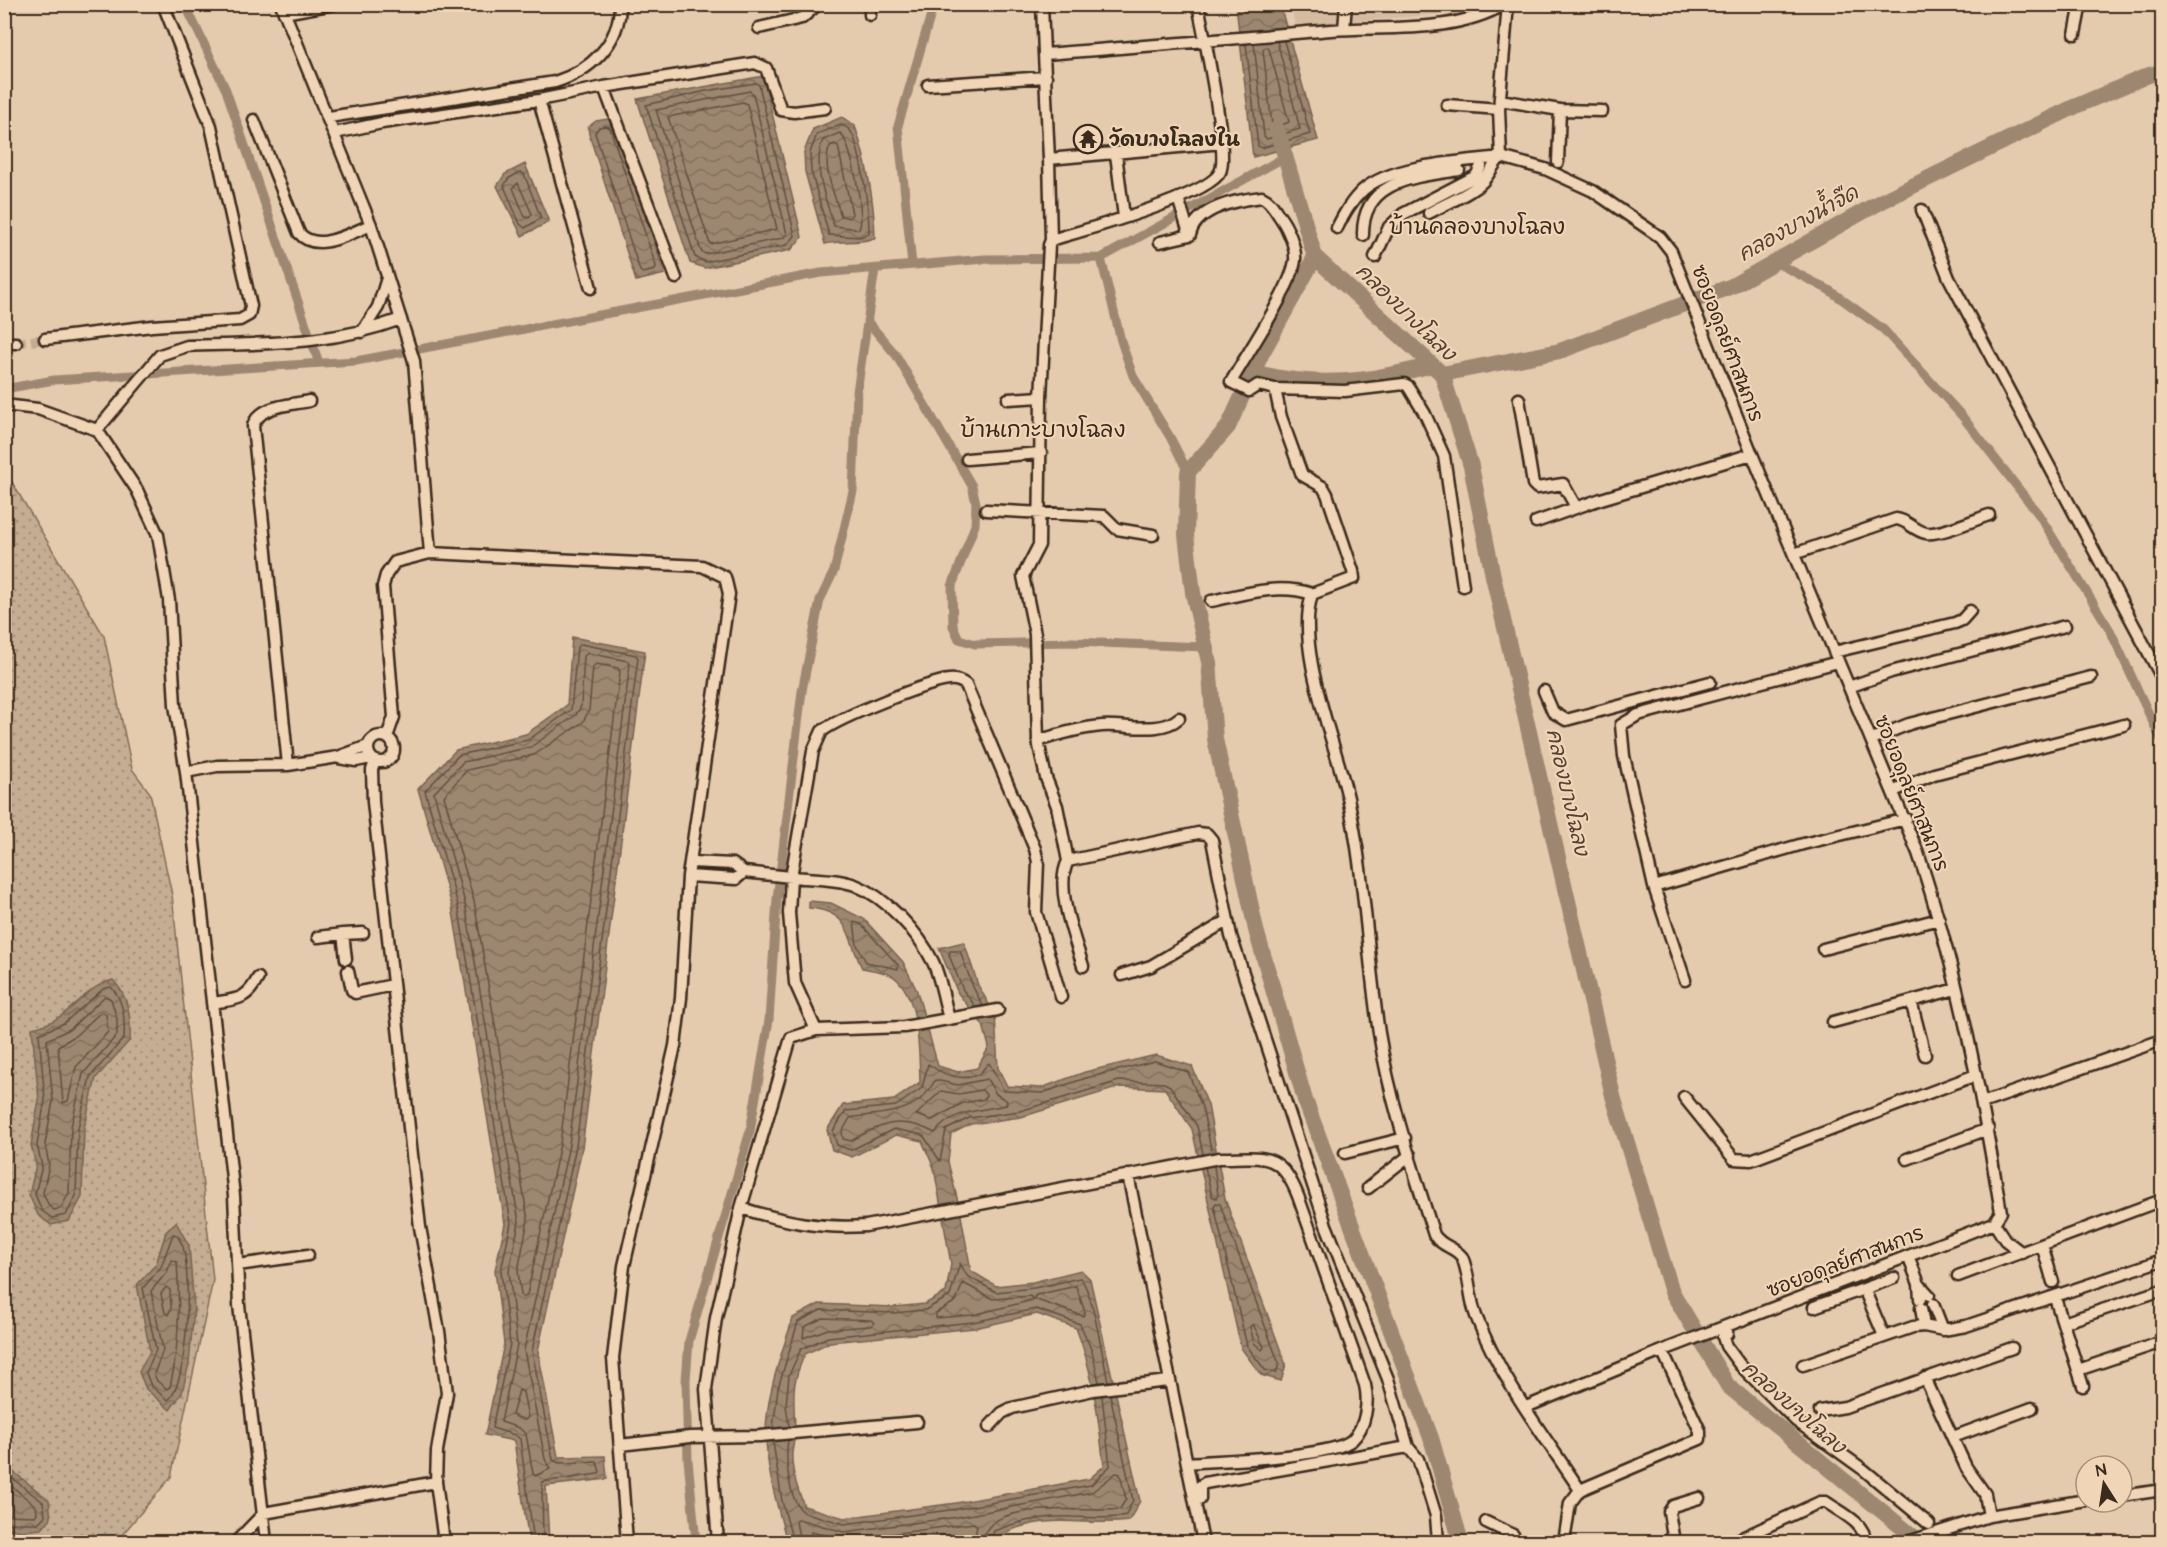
<svg xmlns="http://www.w3.org/2000/svg" width="2167" height="1547" font-family="'Architects Daughter','Playpen Sans Thai',sans-serif">
<style>
.built{fill:#d5bca0}
.green{fill:url(#green-dots);stroke:#806c58;stroke-width:1.5}
.water{fill:url(#water-waves);stroke:#766250;stroke-width:1.5;fill-rule:evenodd}
.lines{fill:none;stroke-linecap:round;stroke-linejoin:round}
.shore{stroke:#624f3f;stroke-width:1.5}
.canal{stroke:#9d8771;stroke-width:9}
.river{stroke:#9d8771;stroke-width:16}
.street-tunnel{stroke:#c3ab91;stroke-width:10;stroke-dasharray:10 5;stroke-linecap:butt}
.street-casing{stroke:#3b2a1e;stroke-width:15}
.street{stroke:#f0d5b7;stroke-width:10}
.labels{text-anchor:middle;stroke-width:4.5;stroke-linejoin:round;paint-order:stroke}
.poi-label{font-size:20px;font-weight:bold;fill:#3b2a1e;stroke:#f0d5b7;text-anchor:start}
.street-label{font-size:20px;fill:#3b2a1e;stroke:#f0d5b7}
.water-label{font-size:21px;font-style:italic;fill:#544133;stroke:#f0d5b7}
.quarter-label{font-size:22px;fill:#3b2a1e;stroke:#f0d5b7}
</style>
<defs>
<pattern id="green-dots" width="8" height="8" patternUnits="userSpaceOnUse" patternTransform="scale(1.5)"><rect width="8" height="8" fill="#c5ad93"/><path d="M2 2h.1M6 6h.1" fill="none" stroke="#a18d77" stroke-width="1.8" stroke-linecap="round"/></pattern>
<pattern id="water-waves" width="16" height="10" patternUnits="userSpaceOnUse" patternTransform="scale(1.5)"><rect width="16" height="10" fill="#9d8771"/><path d="M0 5q4-4 8 0t8 0" fill="none" stroke="#816f5c"/></pattern>
</defs>
<rect width="100%" height="100%" fill="#e5cbae"/>
<filter id="ink" filterUnits="userSpaceOnUse"><feTurbulence type="fractalNoise" baseFrequency=".0167" numOctaves="2"/><feDisplacementMap in="SourceGraphic" scale="12" xChannelSelector="R" yChannelSelector="G"/><feConvolveMatrix kernelMatrix="1 2 1 2 8 2 1 2 1" color-interpolation-filters="sRGB"/></filter>
<g filter="url(#ink)">
<path class="built" d="M1290,5h202l-33,8 -158,12 -6,-1z"/>
<path class="green" d="M4,469l100,167 28,133 18,24 22,102 41,385 -42,197 -55,65h-111z"/>
<path class="water" d="M1236,5h44l38,135 -65,17z
M763,76l39,161 -11,13 -86,18 -15,-5 -53,-164z
M842,117l13,9c12,36 19,73 20,112 -17,6 -32,2 -50,6l-20,-72 -1,-20 9,-23z
M608,119l6,5 51,150 -29,7 -47,-147 -1,-7 8,-6z
M525,164l24,58 -27,14 -25,-50 8,-12z
M572,637l73,14 -63,497 -44,203 20,106 47,-1 2,23 -61,7 3,56h-20l-15,-101 -29,-6 19,-91 -9,-74 10,-46 -53,-318 -34,-117 38,-39 70,-16 41,-29z
M809,901l22,2 33,16 39,43 14,29 21,75 20,6 19,-4 12,-21 -6,-22 -25,-32 -19,-45 25,-6 14,43 17,30 3,53 9,18 34,2 44,-16 71,-17 36,11 16,39 17,94 61,166 -5,16 -20,-6 -20,-27 -49,-219 -27,-40 -45,-2 -99,30 -50,7 -20,10 -3,28 12,48 11,61 25,15 37,-4 48,-12 9,9 50,222 -11,20c-34,5 -72,-5 -105,5 -9,2 -18,6 -27,10l-1,6h-209c-9,-34 -21,-72 -21,-108 0,-39 15,-79 27,-116l26,-14 75,3 31,-3 21,-12 5,-28 -17,-96 -12,-27 -26,-6 -44,22 -20,-7 -5,-20 16,-25 51,-5 26,-18c-1,-30 0,-85 -26,-105 -7,-6 -23,-7 -32,-9 -16,-32 -10,-56 -53,-60zM1037,1314l39,14c18,45 22,90 28,138l-15,13 -133,24 -112,15 -40,-12c-6,-16 -13,-35 -12,-53 1,-8 3,-16 3,-23 -1,-34 -5,-44 10,-76l25,-12 145,-14z
M113,980c16,17 18,37 17,60l-34,38 -12,50 -2,69 -13,24 -18,4 -13,-10 -9,-20 7,-30 -5,-20 8,-45 -7,-72c41,-8 48,-40 81,-48z
M176,1222l13,24 5,62 -5,56 -7,29 -12,17 -24,-21 -7,-17 11,-21 -13,-66 19,-21 10,-32z
M5,1465l44,35 2,18 -9,11 -20,2 -17,-3z"/>
<g class="lines">
<path class="shore" d="M1254,43l10,93 3,3 33,-10 -23,-88
M1246,44l12,102 3,2 49,-14 -26,-93
M1266,47l3,2 20,73 -14,6 -3,-3 -9,-75z
M756,83l3,2 36,151 -8,9 -82,17 -10,-5 -49,-152 60,-14z
M750,91l3,3 34,140 -4,4 -78,16 -4,-3 -45,-141z
M743,102l4,2 30,125 -67,15 -42,-127z
M841,125c1,0 7,3 8,4 12,13 20,85 20,104l-9,4 -31,-2 -18,-64 -1,-18 7,-19z
M606,126l4,2 46,138 -1,4 -12,3 -3,-2 -45,-138 4,-6z
M840,133c11,7 26,86 19,96l-25,-3c-8,-27 -22,-59 -11,-86z
M835,144l3,2 14,68 -2,4 -9,-2c-6,-21 -20,-49 -11,-70z
M520,172l4,2 17,44 -16,10 -5,-4 -16,-38 4,-7z
M518,183l14,31 -3,4 -4,-1 -12,-29z
M588,653l40,8 2,3 -61,481 -45,205 21,109 5,10 -15,7 -2,-2 -7,-40 -7,-6 -18,-6 16,-77 -8,-74 10,-49 -54,-319 -31,-110 29,-31 68,-15 45,-32 5,-9 3,-50z
M596,664l22,4 2,4 -60,472 -33,151 -4,3 -2,-3 -3,-24 10,-51 -54,-319 -30,-105 23,-26 67,-15 49,-33 6,-12 4,-43z
M854,922l7,2 37,41v4l-32,-7 -9,-17z
M111,987c13,13 14,33 13,51l-34,39 -12,51 -2,68 -10,19 -14,3 -10,-7 -7,-17 7,-28 -5,-21 8,-45 -6,-66 25,-11 39,-34z
M105,996l6,3 6,20v16l-34,39 -12,53 -2,66 -8,15 -7,2 -5,-4 -6,-13 6,-28 -4,-21 8,-43 -6,-61 23,-11z
M976,1007l-13,-17 -14,-35 1,-4h10l13,36 10,19
M101,1012l5,2 2,18 -32,35 -8,34 -5,2 -5,-57 17,-10z
M987,1079l9,15 11,7 -1,4c-27,6 -54,5 -71,28 -33,-18 -53,-10 -84,8l-8,-2 -1,-7 8,-14c35,-6 67,-2 85,-38l23,5z
M982,1090l4,5 -1,4 -22,4 -31,17 -16,-5 25,-24 18,3z
M1203,1154l-6,-28 -27,-40 -6,-3 -45,-2 -99,30 -51,7 -23,12 -6,31 -17,-26 -29,-6 -43,21 -14,-5 -4,-14 13,-20 50,-5 26,-18 6,-24c14,10 32,19 51,10 4,-3 6,-8 10,-11l15,28 38,2 44,-15 69,-17 33,11 14,35 10,46
M1205,1167l7,29 4,2 2,-3 -4,-29
M1216,1203l4,1 59,160 -3,9 -11,-3 -18,-24 -33,-140z
M173,1234l4,1c2,4 5,8 6,12 8,25 6,137 -15,153l-17,-14 -5,-13 10,-23 -13,-62 18,-21z
M172,1260l5,2c3,42 3,83 -7,125l-3,2 -10,-8 -3,-7 9,-24 -12,-59 16,-19z
M963,1283l30,16 37,-3 3,4 -60,15 -37,3v-5l20,-12z
M1076,1286l9,26 -2,4 -49,-17 2,-4z
M166,1287l4,3 1,18 -3,7 -3,-2 -4,-19z
M823,1318l48,2 3,3 -3,3 -43,3 -25,9 1,-11z
M1253,1324l11,23 -2,3 -8,-7 -4,-16z
M519,1390l4,2 5,25 -3,3 -13,-5z
M789,1427l-3,-22 3,-30 12,-26 27,-12 145,-15 63,-13 44,15 12,27 7,31
M773,1428l5,-40 20,-66 23,-12 73,3 31,-3 25,-14 10,-33 7,13 29,16 38,-4 46,-10c13,12 23,83 28,103
M788,1440c-3,19 0,58 15,72l41,12 113,-15 134,-24 19,-19 -8,-70
M773,1442l9,59 11,41
M4,1472l39,30 2,14 -7,7h-34
M4,1480l32,26 1,7 -2,3 -31,-1
M534,1542l-14,-103 -5,-4 -23,-7 18,-84 -9,-73 10,-48 -53,-318 -33,-114 34,-36 69,-15 43,-30 6,-63 4,-3 55,11 2,3 -62,488 -44,205 21,109 6,3 38,-1 3,10 -2,2 -56,8 1,60
M800,1542l-4,-20 2,-3 46,13 114,-15 134,-25 24,-19 4,1 6,25 -6,10c-30,5 -135,-13 -137,33
M809,1542l2,-10 35,8 128,-17 3,3 -3,16
M990,1542l4,-11c26,-11 51,-15 79,-14 18,0 36,3 53,-2l7,-15 -23,-105"/>
<path class="canal" d="M185,4l41,86 93,273
M1101,258l20,83 12,35 37,61 18,35
M1775,262l54,28 54,39 79,87 77,99 71,115 52,112
M912,265l-14,-139 36,-122
M867,321l29,34 76,131 4,17 -1,22 -23,61 1,40 6,13 16,5 99,-2 131,5
M4,389l50,-9 302,-19 465,-88 164,-14 116,-1 184,-101
M696,1542l-8,-82 -2,-80 3,-39 61,-210 19,-111 8,-121 25,-208 18,-91 14,-29 19,-80 4,-99 18,-123"/>
<path class="river" d="M1277,129l38,128 127,117 29,92 22,110 120,520 59,196 56,94 192,156
M1315,257l-54,98 -33,72 -40,45 -2,63 7,58 16,69 6,77 41,191 49,170 126,338 30,104
M1253,372c64,17 116,10 179,-7
M1442,374l118,-23 172,-65 150,-85 194,-95 73,-31 13,-3"/>
<path class="street-tunnel" d="M16,343l29,-4"/>
<g class="street-casing">
<path id="street" d="M281,4l90,221 43,136 16,192
M1042,4l2,50c96,-7 191,-16 287,-24 57,-4 123,4 174,-26
M1508,4l-9,105 2,48 44,12 48,22 67,46 11,14 81,203 166,399c39,117 63,238 83,359l-7,11 -325,125 -143,59
M284,13l50,-9
M870,15v-11
M759,28l43,-10 16,-14
M1344,29l2,-25
M2075,34l6,-30
M1044,54l5,105
M928,85l118,-8
M604,87l72,191
M539,100l52,188
M1500,100l60,10 42,1
M1447,105l52,4
M329,117l226,-35c35,-11 65,-38 65,-78
M254,120l45,113c18,21 51,0 72,-8
M335,133l47,-10 157,-23 65,-13 151,-24 11,5 15,42 13,2 31,-4
M1116,154l8,63
M1558,162l2,-52
M1178,198l11,35
M1922,210l27,68 213,400
M1429,213c16,-9 37,-17 51,-29 9,-7 12,-19 21,-27
M1337,228c7,-14 14,-27 26,-38 30,-26 99,-28 138,-33
M1189,233l1,2c6,-28 47,-35 72,-38 9,4 13,13 18,20 8,11 16,30 15,43 -3,28 -49,95 -64,122l18,9 9,-6 17,4 6,28 21,58 21,12 4,7 26,77 1,7 -42,16c-17,55 23,147 36,204 17,77 19,156 31,235 11,68 34,136 55,202 9,13 20,11 28,22 8,18 7,40 14,59 24,62 67,118 104,174
M1363,235c-1,-56 54,-58 96,-65
M1051,240l-2,-81 173,-16
M1160,242l30,-7
M1375,257l14,-30 14,-13 73,-38 5,-10
M362,332l16,-25 9,-29
M45,339l107,-13 88,-6 9,-5 2,-9 -40,-180 -48,-122
M4,343h12
M1275,389l70,2 59,-7 4,2 17,28 19,42 19,130
M1008,399l33,-2
M1519,399l14,85 4,4 26,-4 13,23
M4,405l34,4 59,21
M967,459l74,-6
M986,510l118,6 13,13 36,6
M1536,522l65,-23 151,-45
M1794,554l102,-35c12,1 18,12 30,14 15,2 48,-13 63,-18
M1211,601c33,-7 67,-18 101,-7
M1834,652l121,-29 7,-3 8,-9
M1849,687l42,-15 174,-46
M1544,691l9,21 13,8 144,-38
M368 749a13 13 0 1 1 26 0a13 13 0 1 1-26 0Z
M387,737l7,-20 -11,-131 3,-11 9,-13 35,-9 272,13 23,11 4,17 -41,282 -7,122 -6,48 -51,220 -11,92 14,184
M1872,739l37,-15 182,-47
M1038,741c21,-7 41,-13 64,-15 23,-2 58,9 77,-8
M339,758l17,3 15,-3
M375,761l-3,9 1,32 47,425 19,104 8,62 -10,58 -1,31 8,60
M288,765l-35,-339c6,-21 38,-21 56,-25
M186,772l31,-6 71,-1 50,-8 30,-11
M1894,791l40,-17 190,-49
M1068,861l130,-28 9,1 5,6 19,96 95,289 62,154 20,68 10,12 5,15 13,42 2,26
M690,862l43,2 11,8 47,5 -2,36 6,70 21,47
M688,876l48,3 8,-7
M1654,887l149,-43 103,-25
M318,937l25,-3
M1823,949l116,-30
M346,959l-3,-25 20,-1
M1083,966c-8,-27 -29,-79 -15,-105l-11,-55 -11,-28 -8,-37 -3,-107 -12,-58 16,-31 2,-148 8,-152 2,-5c30,-9 158,-44 169,-68 10,-18 -17,-140 -22,-168
M348,971l4,19 3,3 38,-8
M1122,975l29,-9 76,-45
M1685,980l-31,-93 -30,-131 -3,-31 17,-10 200,-53
M1911,1001l14,54
M212,1003c24,-4 34,-2 46,-25
M998,1010l-94,17 -88,3 -25,8 -50,170c44,14 79,21 125,18l353,-68c44,0 61,-8 79,38l67,189c4,17 1,42 -13,55 -21,18 -132,20 -163,23
M949,1019c-5,-18 -8,-40 -16,-57 -14,-29 -47,-65 -78,-77 -20,-7 -43,-6 -64,-8l22,-126 9,-20c19,-14 103,-48 127,-51 7,-1 12,1 17,5l69,164 3,13 -2,50 25,85
M1833,1022l123,-33
M1684,1097l50,62 17,1 225,-85
M1982,1103l180,-63
M1345,1153l60,-15
M1907,1159l81,-30
M1128,1175l75,367
M1368,1188l42,-33
M1994,1223l11,17 17,13
M2042,1245l11,37
M1908,1256l11,28
M238,1265l70,-10
M1958,1276l204,-76
M1864,1289l20,47
M2055,1298l28,88
M1920,1299l-1,-15 10,11
M1933,1304l10,26
M1814,1307l80,-29
M1921,1308l3,18
M2063,1323l99,-33
M1727,1326v8l-4,3 3,9 14,19 56,56 68,49 65,54
M1803,1365l110,-38 11,-1 19,4 23,-4 196,-66
M2078,1370l84,-28
M1925,1378l41,89 19,27 4,22
M1820,1411l25,-4 167,-59
M989,1427l13,-14 10,-5 81,-18 75,-9
M1953,1437l79,-29
M620,1445l70,-8 70,-1 157,-14
M2122,1496l40,-6
M1200,1499v-13l5,-3 203,-36
M1486,1522l27,13 4,7
M236,1542l28,-29 172,-31
M266,1542l-27,-237 -5,-109 -48,-424 -11,-67 -6,-105 -11,-65 -21,-45 -40,-60 63,-75 27,-9c77,-3 141,0 214,-27
M718,1542l-12,-153 10,-71 25,-110
M1564,1542l6,-39 10,-13 120,-51v-8l-37,-79
M1674,1542l-5,-30 4,-6 26,-8
M1733,1542l87,-40h6c14,10 40,21 39,40
M1908,1542l81,-26 97,-16"/>
</g>
<use href="#street" class="street"/>
</g>
</g>
<defs>
<g id="temple-ring" transform="scale(1.5)"><circle r="9.5" fill="#f0d5b7" stroke="#3b2a1e" stroke-width="1.5"/><path d="M0-6L5-2H3V0L6.5 2.5H4V6H1.5V3h-3V6H-4V2.5H-6.5L-3 0V-2H-5Z" fill="#3b2a1e"/></g>
</defs>
<g fill-rule="evenodd">
<use href="#temple-ring" x="1088" y="139"/>
</g>
<g class="labels">
<g class="poi-label">
<text x="1109" y="146">วัดบางโฉลงใน</text>
</g>
<g class="street-label">
<text transform="translate(1728 343) rotate(69)" y="7">ซอยอดุลย์ศาสนการ</text>
<text transform="translate(1912 793) rotate(68)" y="7">ซอยอดุลย์ศาสนการ</text>
<text transform="translate(1845 1261) rotate(-21)" y="7">ซอยอดุลย์ศาสนการ</text>
</g>
<g class="water-label">
<text transform="translate(1798 223) rotate(-29)" y="7">คลองบางน้ำจืด</text>
<text transform="translate(1406 312) rotate(44)" y="7">คลองบางโฉลง</text>
<text transform="translate(1568 792) rotate(77)" y="7">คลองบางโฉลง</text>
<text transform="translate(1794 1407) rotate(41)" y="7">คลองบางโฉลง</text>
</g>
<g class="quarter-label">
<text x="1477" y="234">บ้านคลองบางโฉลง</text>
<text x="1043" y="437">บ้านเกาะบางโฉลง</text>
</g>
</g>
<rect width="2167" height="1547" fill="none" stroke="#f0d5b7" stroke-width="24"/>
<rect x="12" y="12" width="2143" height="1523" fill="none" stroke="#3b2a1e" stroke-width="2" filter="url(#ink)"/>
<g transform="translate(2104 1484) rotate(348)"><circle r="28" fill="#f0d5b7" stroke="#a8917a" stroke-width="1.5"/>
<path d="M0-4.5L10 22L0 15L-10 22Z" fill="#3b2a1e"/>
<text y="-9" font-size="16" font-weight="bold" text-anchor="middle" fill="#3b2a1e">N</text>
</g>
</svg>
